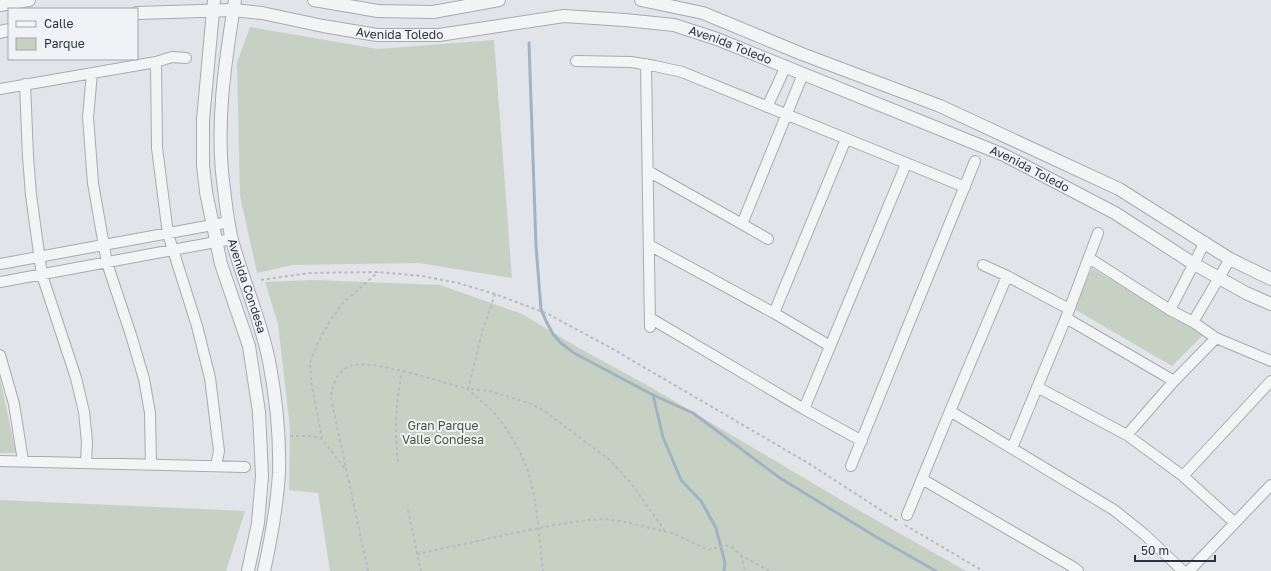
<svg xmlns="http://www.w3.org/2000/svg" width="1271" height="571" font-family="'Golos Text',sans-serif">
<style>
.green{fill:#c7d1c3}
.lines{fill:none;stroke-linecap:round;stroke-linejoin:round}
.stream{stroke:#a0b3c4;stroke-width:3}
.minor-casing{stroke:#a7abb1;stroke-width:12}
.tertiary-casing{stroke:#a7abb1;stroke-width:14}
.path{stroke:#b7babe;stroke-width:2;stroke-dasharray:3 3;stroke-linecap:butt}
.minor{stroke:#f3f4f6;stroke-width:10}
.tertiary{stroke:#f3f4f6;stroke-width:12}
.labels{text-anchor:middle;stroke-width:4;stroke-linejoin:round;paint-order:stroke}
.street-label{font-size:12px;fill:#2b323d;stroke:#f0f2f5}
.park-label{font-size:12px;fill:#41573a;stroke:#f0f2f5}
</style>
<rect width="100%" height="100%" fill="#e1e4e8"/>
<path class="green" d="M250,27l128,22 116,-9 18,238 -93,-15 -127,2 -35,8 -17,-77 -3,-133z
M1092,268l111,67 -31,31 -98,-57z
M314,280l126,5 82,29 57,34 68,37 206,122 113,64h-636l-12,-78 -29,-3 1,-62 -12,-104 -13,-42z
M0,378l16,75h-16z
M0,500l245,11 -19,60h-226z"/>
<g class="lines">
<path class="stream" d="M529,43l7,203 5,63 5,12 7,13 8,9 13,10 79,42 10,42 18,43 20,21 15,27 9,35 -1,8
M653,395l40,18 87,65 98,60 58,33"/>
<g class="minor-casing">
<path id="minor" d="M576,61l55,1 24,4 27,6 283,115
M156,62l1,86 11,86 29,92 13,52 9,73 -3,15
M646,64l4,263
M92,73l-4,44 5,66 14,80 24,72 13,44 6,34 1,51
M25,84l3,72 3,39 11,80 34,103 8,34 3,30 -1,21
M0,89l156,-27 16,-5 14,1
M767,107l19,-41
M648,171l94,53
M768,239l-26,-15 61,-150
M649,245l125,68 56,33
M1089,258l81,52 23,12 23,16 55,23
M0,264l229,-42
M983,265l24,11
M0,282l232,-43
M1170,310l35,-68
M774,313l72,-174
M650,318l154,91 58,32
M1066,318l108,63
M1193,322l37,-63
M0,355l14,49 9,57
M1037,387l90,48 56,41 52,47
M804,409l102,-245
M950,411l164,99 30,24 39,37
M1127,435l47,-54 42,-43
M1012,448l54,-130 32,-85
M0,461l245,6
M851,466l124,-305
M1183,476l88,-95
M922,479l151,88 5,4
M907,515l43,-104 57,-135 62,33
M1189,571l82,-86"/>
</g>
<g class="tertiary-casing">
<g id="tertiary">
<path d="M214,0l-11,120v45l3,27 15,72 28,82 10,66 3,64 -4,47 -10,48"/>
<path id="s1" d="M235,0c-10,62 -20,126 -11,189 2,17 4,35 8,51 11,41 29,80 37,121 7,36 11,75 10,112 -2,33 -8,66 -15,98"/>
<path d="M314,0l64,11 55,1 66,-12"/>
<path d="M641,0l62,13 99,41 138,52 179,83 111,70 41,20"/>
<path d="M0,5l29,-5"/>
<path id="s2" d="M137,13l96,-3 29,3 61,13 54,9h62l125,-19 61,4 49,5 43,14 287,116 111,58 79,51 52,29 25,11"/>
<path d="M0,32l9,-2"/>
</g>
</g>
<path class="path" d="M261,280l48,-7 69,-1 44,4 36,7 37,11
M290,436h23l9,3 24,31
M322,439l-11,-59 -1,-17 7,-18 11,-21 14,-20 36,-32
M398,462c-4,-31 -2,-60 4,-90
M408,510l13,61
M905,525l78,46
M665,531l-35,-49 -19,-21 -68,-51 -14,-7 -40,-12 -21,-2 15,-60 12,-35 53,20 63,34 197,115 90,58
M417,554l121,-26 49,-8 18,-1 20,3 50,12 33,16 17,-5 7,2 9,8 28,16
M741,555l4,16
M368,571l-37,-173c0,-12 7,-28 19,-32 21,-8 94,17 118,23 9,9 18,15 27,25 12,14 28,40 33,58 10,32 11,66 15,99"/>
<use href="#minor" class="minor"/>
<use href="#tertiary" class="tertiary"/>
</g>
<g class="labels">
<g class="street-label">
<text dy="4" stroke="none"><textPath href="#s2" startOffset="265">Avenida Toledo</textPath></text>
<text dy="4" stroke="none"><textPath href="#s2" startOffset="601">Avenida Toledo</textPath></text>
<text dy="4" stroke="none"><textPath href="#s2" startOffset="925">Avenida Toledo</textPath></text>
<text dy="4" stroke="none"><textPath href="#s1" startOffset="290">Avenida Condesa</textPath></text>
</g>
<g class="park-label">
<text x="443" y="430">Gran Parque<tspan x="443" dy="14">Valle Condesa</tspan></text>
</g>
</g>
<rect x="8" y="8" width="130" height="52" fill="#f0f2f5" stroke="#a1a5ab"/>
<rect x="16" y="21" width="20" height="6" fill="#f3f4f6" stroke="#a1a5ab"/>
<text x="44" y="28" font-size="12" fill="#2b323d">Calle</text>
<rect x="16" y="38" width="20" height="12" fill="#c7d1c3" stroke="#a1a5ab"/>
<text x="44" y="48" font-size="12" fill="#2b323d">Parque</text>
<path d="M1135 555v6h80v-6" fill="none" stroke="#2b323d" stroke-width="2"/>
<text x="1141" y="555" font-size="12" fill="#2b323d" stroke="#f0f2f5" stroke-width="3" paint-order="stroke">50 m</text>
</svg>
